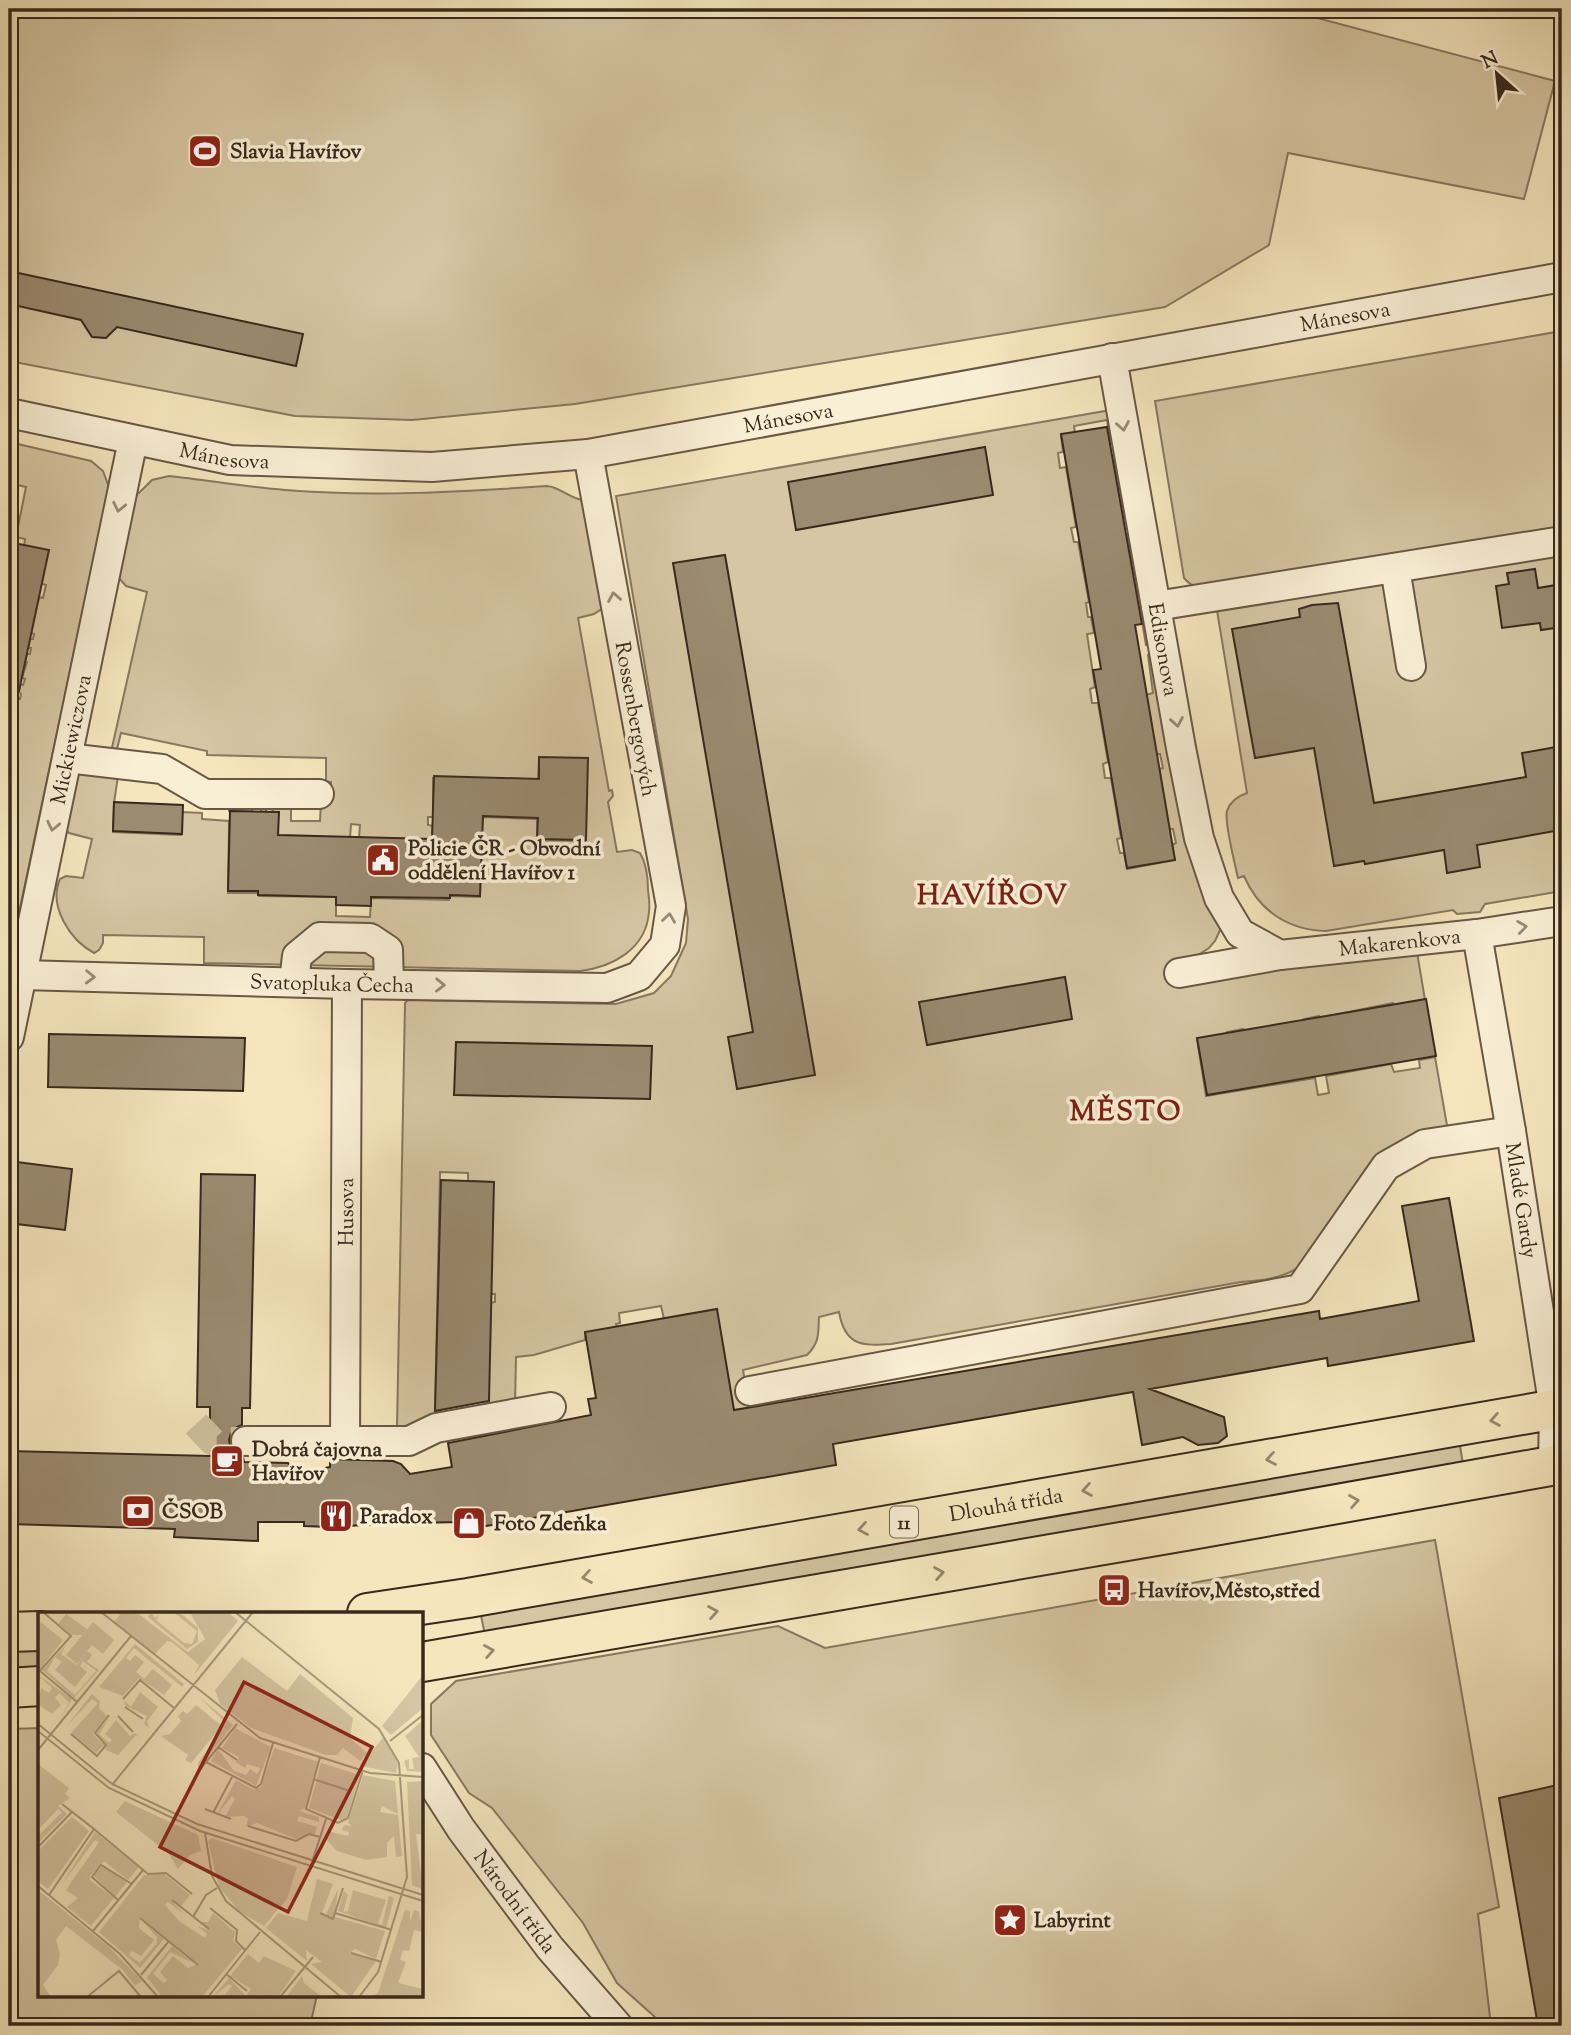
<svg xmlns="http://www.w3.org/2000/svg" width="1571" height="2035" font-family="'Sorts Mill Goudy',serif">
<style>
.green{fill:#d6c6a3;stroke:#877860;stroke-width:2}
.building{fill:#9b8b71;stroke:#38291d;stroke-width:2}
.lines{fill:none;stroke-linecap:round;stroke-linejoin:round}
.minor-tunnel{stroke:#d0c09e;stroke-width:28;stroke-dasharray:28 14;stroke-linecap:butt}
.minor-casing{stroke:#685845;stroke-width:32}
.primary-casing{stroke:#38291d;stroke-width:42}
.minor{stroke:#f9efd5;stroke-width:28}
.primary{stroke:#f6e6be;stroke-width:38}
.oneway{stroke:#988c79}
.oneway2{stroke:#97886e}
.labels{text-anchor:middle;stroke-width:7;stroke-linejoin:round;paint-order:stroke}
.shield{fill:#f9efd5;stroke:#726454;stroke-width:2}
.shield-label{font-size:19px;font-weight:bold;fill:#38291d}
.poi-label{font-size:21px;font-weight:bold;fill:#38291d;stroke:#f9efd5;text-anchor:start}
.street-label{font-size:21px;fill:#38291d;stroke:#f9efd5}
.district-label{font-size:28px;font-weight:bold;letter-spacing:2px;fill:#7a1f14;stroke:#f9efd5}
.inset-road{fill:none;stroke:#aa9a7e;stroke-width:2}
.view{fill:#8f2418;fill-opacity:0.15;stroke:#8f2418;stroke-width:3.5}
.inset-edge{fill:none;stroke:#38291d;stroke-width:3.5}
</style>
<rect width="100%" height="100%" fill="#f6e6be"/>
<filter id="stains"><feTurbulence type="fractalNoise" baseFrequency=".00286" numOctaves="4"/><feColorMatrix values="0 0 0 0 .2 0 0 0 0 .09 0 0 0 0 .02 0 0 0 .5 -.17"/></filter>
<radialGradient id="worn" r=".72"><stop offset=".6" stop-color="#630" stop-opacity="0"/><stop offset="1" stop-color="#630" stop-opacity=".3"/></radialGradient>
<path class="green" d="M9,9h1305l3,9 238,63 -31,118 -236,-46 -19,92 -104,62 -590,97 -163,16 -117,-4 -286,-55z
M1562,331v560l-77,13 -5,8 -23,2 -4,-4 -127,21c-38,-1 -67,-20 -82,-55l-6,2c-3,-14 -14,-56 -11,-67 3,-9 11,-15 20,-18l-34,-207c-12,2 -20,3 -29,-8l-29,-177z
M1128,407l44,233 -26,5 -6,-36 2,-1 -2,-15 -3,1 -10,-60 4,-1 -3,-15 -4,1 -10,-60 5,-1 -2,-15 -6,1 -4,-24 -33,6 1,7 -14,3 2,16 -5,1 2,15 6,-1 10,60 -5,1 3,14h4l11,60 -3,1 2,14h3l3,16 -7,1 8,53 -5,2 2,14h6l10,59 -5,2 2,14h6l10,60 -4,1 3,14h4l3,16 48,-9 -3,-15 4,-2 -3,-14h-4l-10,-60 4,-1 -3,-14h-4l-10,-59 7,-2 -5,-38 26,-4 48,275 -7,15 -6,7 -17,11 -13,27 230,-39 8,5 8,48 -31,5 -1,-2 -74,15v-2l-15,3v2l-61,10v-2l-16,3v2l-30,5 9,57 109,-18 3,17 11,-2 -3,-17 65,-12 3,8 26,-4 -1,-8 16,-3 13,74 -17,4 -131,131c-15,12 -40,15 -59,16l-350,62c-29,2 -46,2 -52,-32l-20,5c-1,17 1,25 -12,38l-64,15 6,38 -14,3 -71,-92 -3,-13 -42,7 1,10 -4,1 1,4 -32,5v7l-51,15 -18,2 -1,48 -28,9 3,-111 5,-1v-8h-5l3,-112 -25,-1v-8l-28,-1 -5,240h7l1,9 -46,7 8,-425 3,-3 208,4 38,-11 17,-17 15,-33 2,-24 -72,-423z
M9,442l82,19 12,10 6,16 -100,473v-190l3,-16 -3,-1 2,-17 -2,-1 2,-6h3l1,-5 -3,-1 2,-9h3l1,-5 -3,-1 2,-10 3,1 1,-5 -2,-2 1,-8 3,1 2,-6 -3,-1 5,-16 -2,-1 2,-7h3l1,-6h-3l2,-9h3l1,-5 -3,-1 8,-36 4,1 3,-13 -4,-1 -18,-38 1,-7 -9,-2 10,-50 -17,-4z
M169,476c38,4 77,11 116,14 88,7 175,2 262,-4 13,1 22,12 36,14l20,108 -9,6 -16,4 31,173 3,-1 1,6 -5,6 9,50 15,-2 8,3c6,10 8,25 8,37 1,7 2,15 1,22 -3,37 -36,55 -69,59l-376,-8v-26l-101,-2v8l-4,7 -5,3c-24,-13 -46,-47 -34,-74l6,-3 17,2 9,-39 -23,-6 -5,-5 5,-40 10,-16 39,4 -4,27 -1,29 68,3 1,-23 20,1v6l27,2 -1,72h30l1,3 77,1v19l34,1 1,-19 78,2v-4l31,1 2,-80 55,2v21l48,1 2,-81 -48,-2 -1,22 -105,-2v39h-5v8l5,1 -1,14 -73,-2 1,-13 -9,-1 -1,14 -72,-1 -6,-29h-6v4h-5v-5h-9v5l-23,-1v-11l62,2v19h29l1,-19h10v-20l-5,-1v-23l-119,-3v-4l-86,-18 -5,20 -5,-1 36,-160 -21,-6 -8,-9 15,-82 6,-2 13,-13z
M1459,1440l4,24 -978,171 -5,-24z
M1435,1540l64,367 -21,7 13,112h-826l-48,-43 -34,-60 -91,-115 -23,-15 -38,-58v-31l25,-23 322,-55 47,22z
M40,1647v20l-31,1v-20z
M40,1728v267h277l-7,31h-301v-297z"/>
<path class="building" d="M9,271l294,63 -7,32 -179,-39 -11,11 -14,-1 -11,-17 -72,-16z
M1107,427l35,197 -7,1 40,235 -48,8 -34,-198 8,-1 -40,-235z
M985,447l8,48 -197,35 -8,-48z
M9,542l40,8 -30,141 -10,-1z
M725,555l90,520 -78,14 -9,-52 25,-5 -80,-469z
M1535,569l3,19 24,-4v43l-21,3 -1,-7 -38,5 -6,-42 13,-2 -2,-11z
M1338,603l36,200 152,-26 -4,-24 40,-7v80l-8,2 1,3 -78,14 3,22 -33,6 -3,-23 -79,14 -1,-3 -30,5 -20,-118 -59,10 -23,-129 68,-12 -1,-8 13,-4z
M539,757l49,1 -2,82 -49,-1 1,-21 -55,-2 -3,80 -30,-1v3l-79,-1v9l-35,-1v-8l-78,-2v-4h-30l2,-80 49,1 -1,23 154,4 2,-63 105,3z
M114,802l69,3 -1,29 -69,-3z
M1065,977l7,42 -145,26 -8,-43z
M1426,999l10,57 -229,39 -10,-57z
M49,1034l196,4 -2,53 -195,-4z
M456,1042l196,4 -2,53 -196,-4z
M9,1161l63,8 -7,61 -56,-7z
M201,1174l54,1 -5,233h-8v17l-5,2 -6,6 -2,7 2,9 6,6 6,2 1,5 44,1 4,7 18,1 20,-4v-8l63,2 8,3 9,10 42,-7 -4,-24 143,-28 -3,-16 8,-1 -11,-66 132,-23 17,101 585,-99 1,8 99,-18 -17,-95 47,-8 25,143 -146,25 -1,-8 -177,31 74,28 3,19 -9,7 -20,2 -15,-8 -41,8 -9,-53 -300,52 3,21 -373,65 -2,-8 -48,1v-3l-32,4 -51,3 -26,-1v-4h-46v19l-84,-4 1,-8 -166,-5v-73l201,5v-49h-13z
M441,1180l53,2 -5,219 -54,10z
M1562,1784v242h-24l-39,-228z"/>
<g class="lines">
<path class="minor-tunnel" d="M196,1424l16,17h34"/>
<g class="minor-casing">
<g id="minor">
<path id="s1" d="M1112,358l69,390 18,90 20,60 21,35 40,22 197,-21 85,-13"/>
<path id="s2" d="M9,413l221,47 202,7 156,-13 974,-177"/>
<path d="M1395,568l16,98"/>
<path d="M1156,606l406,-65"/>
<path d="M67,758l95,11 43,25h114"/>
<path id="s3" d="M1477,934l34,197 43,278 -1,56"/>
<path d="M1179,973l101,-18"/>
<path id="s4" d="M22,975l325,9 260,4 32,-12 26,-31 6,-39 -83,-452"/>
<path d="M294,982l3,-26 23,-19 50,1 18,12 1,34"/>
<path id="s5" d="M9,1037l124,-597"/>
<path d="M750,1391l550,-102 86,-123 39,-22 86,-13"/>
<path d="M246,1441h163l27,-13 115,-21"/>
<path id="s6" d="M345,1441l2,-457"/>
<path id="s7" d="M422,1768l39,61 89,119 68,78"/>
</g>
</g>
<g class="primary-casing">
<g id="primary">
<path id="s8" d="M367,1613l101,-15 1094,-190"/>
<path d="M9,1632l31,-1"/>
<path d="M422,1662l769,-132 371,-66"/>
<path d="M9,1688l31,-2"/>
</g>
</g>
<use href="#minor" class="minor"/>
<use href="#primary" class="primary"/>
</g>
<defs><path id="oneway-chevron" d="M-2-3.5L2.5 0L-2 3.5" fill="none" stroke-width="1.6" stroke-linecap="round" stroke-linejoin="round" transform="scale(1.75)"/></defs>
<g class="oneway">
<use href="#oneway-chevron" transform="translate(1123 426) rotate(80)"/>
<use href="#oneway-chevron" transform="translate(119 507) rotate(102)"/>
<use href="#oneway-chevron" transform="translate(614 597) rotate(-100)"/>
<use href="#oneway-chevron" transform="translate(1177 722) rotate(80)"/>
<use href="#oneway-chevron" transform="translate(53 826) rotate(102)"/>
<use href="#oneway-chevron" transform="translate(669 918) rotate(-82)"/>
<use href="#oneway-chevron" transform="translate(1522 927) rotate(-8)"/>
<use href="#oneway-chevron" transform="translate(90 977) rotate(2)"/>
<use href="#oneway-chevron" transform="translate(440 985) rotate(1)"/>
</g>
<g class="oneway2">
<use href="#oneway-chevron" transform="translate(1495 1420) rotate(170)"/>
<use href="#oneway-chevron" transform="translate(1271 1459) rotate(170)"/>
<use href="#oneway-chevron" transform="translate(1087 1490) rotate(170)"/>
<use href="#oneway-chevron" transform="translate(1354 1501) rotate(-10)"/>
<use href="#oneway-chevron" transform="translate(863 1529) rotate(170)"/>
<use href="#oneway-chevron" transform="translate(939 1573) rotate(-10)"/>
<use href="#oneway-chevron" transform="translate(587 1577) rotate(170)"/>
<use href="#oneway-chevron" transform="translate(713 1612) rotate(-10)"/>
<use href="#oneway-chevron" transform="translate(489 1651) rotate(-10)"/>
</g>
<defs>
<g id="stadium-square" transform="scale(1.75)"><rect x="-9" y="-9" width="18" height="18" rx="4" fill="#8f2418" stroke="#f9efd5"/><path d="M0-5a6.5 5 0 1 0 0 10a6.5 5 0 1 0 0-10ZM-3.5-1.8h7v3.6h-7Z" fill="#fff"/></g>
<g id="civic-square" transform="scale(1.75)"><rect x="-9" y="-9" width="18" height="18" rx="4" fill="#8f2418" stroke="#f9efd5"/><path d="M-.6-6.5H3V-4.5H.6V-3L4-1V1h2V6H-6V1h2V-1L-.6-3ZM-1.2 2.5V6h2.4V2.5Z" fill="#fff"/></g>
<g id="cafe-square" transform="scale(1.75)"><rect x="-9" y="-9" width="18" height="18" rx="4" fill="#8f2418" stroke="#f9efd5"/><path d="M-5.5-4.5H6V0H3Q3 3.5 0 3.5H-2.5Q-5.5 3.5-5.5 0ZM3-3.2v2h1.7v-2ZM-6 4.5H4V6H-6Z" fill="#fff"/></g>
<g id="bank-square" transform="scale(1.75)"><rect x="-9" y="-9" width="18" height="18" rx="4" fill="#8f2418" stroke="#f9efd5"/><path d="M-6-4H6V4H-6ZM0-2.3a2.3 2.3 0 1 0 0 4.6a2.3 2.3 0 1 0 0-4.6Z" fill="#fff"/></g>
<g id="restaurant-square" transform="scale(1.75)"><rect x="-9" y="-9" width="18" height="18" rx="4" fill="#8f2418" stroke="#f9efd5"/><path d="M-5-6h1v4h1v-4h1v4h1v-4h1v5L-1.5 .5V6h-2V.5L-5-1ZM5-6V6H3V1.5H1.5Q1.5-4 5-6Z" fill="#fff"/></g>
<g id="shop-square" transform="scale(1.75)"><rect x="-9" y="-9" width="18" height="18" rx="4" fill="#8f2418" stroke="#f9efd5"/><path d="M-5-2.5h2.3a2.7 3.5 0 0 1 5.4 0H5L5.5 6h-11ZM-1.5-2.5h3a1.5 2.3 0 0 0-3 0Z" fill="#fff"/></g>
<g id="bus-square" transform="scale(1.75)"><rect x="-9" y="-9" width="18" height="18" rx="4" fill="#8f2418" stroke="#f9efd5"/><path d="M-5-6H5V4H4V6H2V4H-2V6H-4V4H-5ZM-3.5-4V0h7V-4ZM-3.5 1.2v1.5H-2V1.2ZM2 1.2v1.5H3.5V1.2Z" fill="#fff"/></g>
<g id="sight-square" transform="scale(1.75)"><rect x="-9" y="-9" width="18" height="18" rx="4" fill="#8f2418" stroke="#f9efd5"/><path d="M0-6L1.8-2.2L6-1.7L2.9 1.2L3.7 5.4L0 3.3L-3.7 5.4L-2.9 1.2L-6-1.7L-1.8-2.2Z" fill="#fff"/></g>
</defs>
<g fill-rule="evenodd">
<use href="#stadium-square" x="205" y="151"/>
<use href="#civic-square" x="383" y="860"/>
<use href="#cafe-square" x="227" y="1461"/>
<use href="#bank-square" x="138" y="1511"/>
<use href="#restaurant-square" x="336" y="1516"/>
<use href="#shop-square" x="469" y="1523"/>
<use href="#bus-square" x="1114" y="1590"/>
<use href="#sight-square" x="1010" y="1920"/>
</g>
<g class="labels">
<rect class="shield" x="890" y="1506.5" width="28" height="31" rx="5"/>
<g class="shield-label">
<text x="904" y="1529">11</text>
</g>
<g class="poi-label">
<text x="230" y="158">Slavia Havířov</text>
<text x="408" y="855">Policie ČR - Obvodní<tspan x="408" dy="24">oddělení Havířov 1</tspan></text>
<text x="252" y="1456">Dobrá čajovna<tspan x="252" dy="24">Havířov</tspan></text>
<text x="162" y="1518">ČSOB</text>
<text x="360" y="1523">Paradox</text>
<text x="494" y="1530">Foto Zdeňka</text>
<text x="1138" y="1597">Havířov,Město,střed</text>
<text x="1034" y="1927">Labyrint</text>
</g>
<g class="street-label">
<text dy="7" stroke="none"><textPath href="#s2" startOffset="1354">Mánesova</textPath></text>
<text dy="7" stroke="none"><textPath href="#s2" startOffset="788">Mánesova</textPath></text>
<text dy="7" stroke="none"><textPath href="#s2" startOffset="220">Mánesova</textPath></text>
<text dy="7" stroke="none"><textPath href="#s1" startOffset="296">Edisonova</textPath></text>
<text transform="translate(636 719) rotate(80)" y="7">Rossenbergových</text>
<text dy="7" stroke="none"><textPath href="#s5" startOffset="304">Mickiewiczova</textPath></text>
<text dy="7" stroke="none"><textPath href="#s1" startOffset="758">Makarenkova</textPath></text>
<text dy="7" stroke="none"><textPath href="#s4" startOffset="310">Svatopluka Čecha</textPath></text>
<text dy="7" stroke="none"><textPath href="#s3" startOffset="270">Mladé Gardy</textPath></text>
<text dy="7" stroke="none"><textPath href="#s6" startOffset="229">Husova</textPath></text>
<text dy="7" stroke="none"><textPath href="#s8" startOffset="648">Dlouhá třída</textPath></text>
<text dy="7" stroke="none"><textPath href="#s7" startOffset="163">Národní třída</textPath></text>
</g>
<g class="district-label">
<text x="993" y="904">HAVÍŘOV</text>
<text x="1126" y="1120">MĚSTO</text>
</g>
</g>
<g transform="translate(38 1612)">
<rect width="385" height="385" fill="#f6e6be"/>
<path d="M78,0h20l52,40 17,-13 -15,-27h38l10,9 -44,54 5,-10 -27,-23 -5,-1 -12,13 -41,-32 6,-7zM113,0l4,6 5,-4 -4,6 28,23 8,1 5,-13 -24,-19h6l19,16v14l-11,7 -39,-32zM28,2l21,15 -5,6h-10l-14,-11zM0,8l25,20 -25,32zM55,10l21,18 -11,14 -11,-9 -5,6 5,4 -5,7 12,8 -25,28 -32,-28 24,-25 -5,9 16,11 10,-13 -10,12 -11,-9zM17,45l7,5 -7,8 20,17 12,-15 -7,-6 3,-5 13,10 -21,24 -28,-24zM97,32l49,40 -2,3 -48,-39 -8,10 4,3 5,-6 9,7 -8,10 8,7 9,-10 19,16 -8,10 -25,-17 -16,18 -24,-9zM204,45l45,34 13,-17 53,44 -3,20 17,15 -7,8 -17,-13 -6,7h-11l-75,-27 -31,-24 -5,-14zM0,63l34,24 -12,21 9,-18 -10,-9 -4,5 6,7 -9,9 -14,-10 3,-16 8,5 3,-5 -11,-10 -3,3zM385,63v33l-32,27 -9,-9zM102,80l18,15 -11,14 2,7 -5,-4 3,-8 -21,-10 -2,-6 7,7zM54,82l8,7 -1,7 8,8 -14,18 11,11 -8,8 -25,-20 27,-30 -6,-4 -26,28zM159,83l36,30 -35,44v-6l28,-40zM158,93l26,21 -31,37 -6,-3 3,-5 -27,-19 9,-2 11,-13 -3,-5 5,-5 4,3zM73,104l-12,18 10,9 3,-3 -7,-6 11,-14 14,16 5,-3 6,5 -5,-3 -18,20 -12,-5 -9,-18zM385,108v52l-16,-1 -3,-10 5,-2v10h5l-2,-11 7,-1 -14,-21zM197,116l36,19 -15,39 -45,-25 7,-12 16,22 12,4 4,-6 7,5 3,-6 -13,-4 -2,4 -16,-10 7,4 3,-5 -17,-9zM346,124l14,28 -2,9 -35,-7zM236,136l45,14 -14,46 -6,3 20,6v5l-20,-6 -2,5 20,6 -2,7 -19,5 -39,-16 -11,4 2,-8 -4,-3 -19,1 10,-18 -3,-3 -15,19 19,-35 18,10 7,-3zM283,151l39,12 -13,42 -6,3 -32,-12zM0,152l31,24 -4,6 5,4 -12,8 9,8 -29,29v-7l24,-24 -4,-3 -20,21zM325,163l32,6 3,33 -16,-8 -2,6 18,3 4,41 -6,1 -2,-21 -7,7v14l-21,3 -29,-9 -12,-13 2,-7 21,5 1,-4 -7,-2 2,-5 7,1 -3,-4zM385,169v74l-2,-21h-5l7,56 -11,-5 -5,-103zM87,189l73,34 3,16 -11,4 -12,14 -9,-15 -53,-42zM34,205l17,14 -41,58 -10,-8v-30zM57,220l44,35 -11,13 -24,-19 -14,15v4l24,18 -23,28 -24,-19 11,-9 -12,-8 33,-48 -4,-2 -33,44zM174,226l85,29 -10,32 -23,27 -24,-14 -21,-25 -11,-46zM65,253l24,17 -12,15 -21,-21zM126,262l26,21 -9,11 -9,-5 12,13 -16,-12 -3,3 14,16 26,17 2,-4 -10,-8 11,4 -7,-8h7l5,-9 22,19 -2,9 9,8 -40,48h-40l-15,-20 25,-31 21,17 -23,-11 -17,22 11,9 3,-3 -7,-8 13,-16 15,12 10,-4 -58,-47 -1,11 15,12 -13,16 -9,-5 -3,4 11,8 17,-20v-6l-14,-15 21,17 -24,29 -41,-36 45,-57zM279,267l16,5 -11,29 4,1 12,-25 -3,28 50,14 -9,28 -21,-10 -4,3 25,9 -25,36 -40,-33 11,-2 -16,-12 1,11 -41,-33 12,-15 29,8zM0,278l70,56 34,35 -7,5 -12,-16 -57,-44 -10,14 4,14 -2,11 -15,20 8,12h-13zM315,278l33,10 -8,23 4,2 7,-29 5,2 -8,30 -48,-17 6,-20 4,4 -5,17 5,-1zM367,298l5,1v11l4,-12 5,2 4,20 -9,-2 -5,21 -6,-1 -3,10 6,2 -8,21 25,6v8h-53l8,-4zM210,342l11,9 5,-7 32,15 -18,26h-55l9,-11 -3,-2 -16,13 16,-19 17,18 5,-7 -21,-13zM264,364l2,7 18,14h-36z" fill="#d6c6a3" fill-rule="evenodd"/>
<path class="inset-road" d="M63,0l159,126 110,35 53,4M197,0l144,117 20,34 8,114 -29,95 -19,25M2,59l37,31M0,61l33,-37 -28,-24M85,87l17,-19 34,28M87,95l18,12M80,104l15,16M0,112l74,60 85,40 226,71M0,119l71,57 91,43 223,70M33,122l26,22 9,-11 -11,-12 14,-18M352,129l33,-26M180,135l19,13M0,138l93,-114M282,145l-14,52 32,14 10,-5 15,-48M168,150l50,26 5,-4 12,-41M159,161l40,-49M275,167l37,12M74,173l141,-173M167,197l26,10M175,201l19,-36M210,214l48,15 13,-7 11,3M56,217l54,45 18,-1 26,21M167,221l7,43 14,25 115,96M0,235l34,-35M274,250l14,-43M0,274l82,68 38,43M11,283l45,-66 -32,-25M80,288l-26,-23 9,-12 31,19M134,288l37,29M172,296l27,22 -1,11 9,9M282,301l13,6 10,-31M297,301l57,17M155,305l13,-22 11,-7M102,306l58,47M55,319l50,-61M313,341l31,9M188,362l21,17M103,363l28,-34M49,385l32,-26 22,26M170,385l52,-65M242,385l33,-40"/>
<path class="view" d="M206,70l128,65 -84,165 -128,-65z"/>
<rect width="385" height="385" class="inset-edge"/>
</g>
<rect width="1571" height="2035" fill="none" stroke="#f6e6be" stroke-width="35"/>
<rect x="10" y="10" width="1550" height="2014" fill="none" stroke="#38291d" stroke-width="3.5"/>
<rect x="18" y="18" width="1536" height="2000" fill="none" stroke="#38291d" stroke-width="2"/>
<g transform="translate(1497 74) rotate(333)" stroke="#f9efd5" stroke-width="5" paint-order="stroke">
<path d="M0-5L12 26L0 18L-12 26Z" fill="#38291d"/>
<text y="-10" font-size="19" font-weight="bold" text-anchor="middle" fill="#38291d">N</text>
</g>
<rect width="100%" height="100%" filter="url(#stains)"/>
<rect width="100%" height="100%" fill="url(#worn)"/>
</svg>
